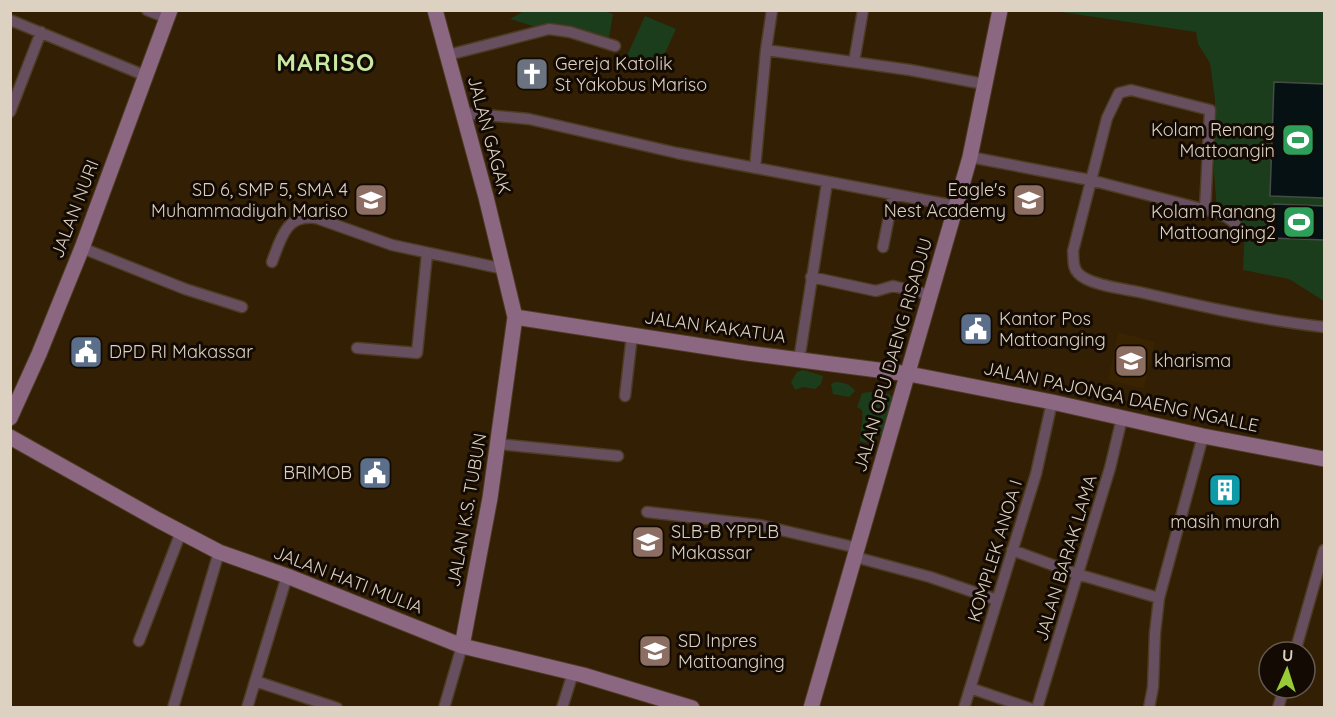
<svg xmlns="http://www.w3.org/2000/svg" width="1335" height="718" font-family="Quicksand,sans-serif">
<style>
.built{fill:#3a2300}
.green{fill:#1c3d1b}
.water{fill:#061113;stroke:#464b48;stroke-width:1.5}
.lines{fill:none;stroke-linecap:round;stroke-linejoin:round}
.street-casing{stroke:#4d3b22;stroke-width:13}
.secondary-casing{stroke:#4d3b22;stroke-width:17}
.street{stroke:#674f60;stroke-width:10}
.secondary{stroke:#8c6782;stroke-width:15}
.labels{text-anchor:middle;stroke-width:6;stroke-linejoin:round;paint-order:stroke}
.poi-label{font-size:18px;fill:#ddd1c2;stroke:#130b03;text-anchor:start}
.street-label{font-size:18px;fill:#ddd1c2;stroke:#130b03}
.district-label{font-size:24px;font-weight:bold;letter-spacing:1.5px;fill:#c9e8a0;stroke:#130b03}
</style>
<rect width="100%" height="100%" fill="#321f04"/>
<path class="built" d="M1118,332l37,10 -11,47 -36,-9z"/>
<path class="green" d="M526,10h75l12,4 -6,35 -97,-30z
M1054,11h270v290l-35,-22 -46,-9 2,-44 -27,-4 -4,-49 1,-73 -5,-37 -12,-19 -2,-12z
M645,16l31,13 -18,40 -33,-9z
M803,370l20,6 -2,8 -6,5 -12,-2 -8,3 -4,-8 6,-10z
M835,382c8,0 15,2 20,9l-6,6 -16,-3 -2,-10z
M870,392l19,2 5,5 -9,33 -18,11 -7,-2c0,-11 4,-22 2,-31l-5,-3 5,-14z"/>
<path class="water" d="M1274,82l50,2v114l-54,-2z
M1274,204l50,2v34l-52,-2z"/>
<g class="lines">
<g class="street-casing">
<path id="street" d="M147,10l20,8
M10,20l136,56
M766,50l144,20 74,14
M448,55l101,-26 21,3 45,14
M854,62l9,-52
M10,112l31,-80
M463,113l66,6 148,34 279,53
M970,157l120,23 132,34 13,9 4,13
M755,168l11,-118 6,-40
M1205,210l5,-100 -79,-20 -12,3 -12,25 -34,133c1,8 -1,16 5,22 10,12 46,16 61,19 61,14 123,28 185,35
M883,247l10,-51
M82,248l103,41 57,18
M272,262c9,-24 14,-48 44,-44l76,27 112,24
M811,277l65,14 17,-5 38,9
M357,348l60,5 10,-99
M799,360l28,-177
M625,396l7,-61
M498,444l120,12
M647,512l112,13 99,23
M1012,550l65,24 82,24
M855,557l75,20 67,23
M139,641l42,-109
M1295,652l29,-102
M255,681l82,27
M970,688l59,20
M173,708l46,-156
M247,708l40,-132
M444,708l18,-62
M562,708l11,-35
M964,708l72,-234 16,-72
M1037,708l73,-240 12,-50
M1149,708l4,-21 2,-54 4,-35 44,-162
M1278,708l6,-20"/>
</g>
<g class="secondary-casing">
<path id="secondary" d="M435,10l51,187 29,120 -25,181 -28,148
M515,317l232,36 162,21 143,28 151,34 121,23
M10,418l29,-64 43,-106 88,-238
M10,437l148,83 61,32 68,24 175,70 121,29 109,33
M811,708l145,-502 14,-49 30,-147"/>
</g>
<use href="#street" class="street"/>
<use href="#secondary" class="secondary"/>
</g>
<defs>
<g id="church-square" transform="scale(1.725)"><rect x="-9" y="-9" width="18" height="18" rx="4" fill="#6b7280" stroke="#130b03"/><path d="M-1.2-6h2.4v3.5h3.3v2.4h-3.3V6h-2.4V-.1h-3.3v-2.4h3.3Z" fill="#fff"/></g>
<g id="stadium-square" transform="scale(1.725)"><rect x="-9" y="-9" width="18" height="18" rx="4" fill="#2e9e5b" stroke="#130b03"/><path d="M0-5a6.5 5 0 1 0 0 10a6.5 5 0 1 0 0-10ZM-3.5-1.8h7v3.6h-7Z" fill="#fff"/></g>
<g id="school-square" transform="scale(1.725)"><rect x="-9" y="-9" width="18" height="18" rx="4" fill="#8d6e63" stroke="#130b03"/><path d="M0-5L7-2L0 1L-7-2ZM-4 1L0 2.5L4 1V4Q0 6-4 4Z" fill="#fff"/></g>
<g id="civic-square" transform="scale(1.725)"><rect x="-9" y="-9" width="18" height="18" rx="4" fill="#5c6f8a" stroke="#130b03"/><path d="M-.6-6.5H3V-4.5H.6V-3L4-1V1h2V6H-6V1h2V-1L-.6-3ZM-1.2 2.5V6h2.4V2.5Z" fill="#fff"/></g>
<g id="university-square" transform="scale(1.725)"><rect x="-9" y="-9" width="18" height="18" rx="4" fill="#8d6e63" stroke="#130b03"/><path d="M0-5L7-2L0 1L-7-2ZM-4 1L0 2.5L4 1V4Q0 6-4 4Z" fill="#fff"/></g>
<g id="building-square" transform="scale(1.725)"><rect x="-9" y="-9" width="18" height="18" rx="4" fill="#0f9aa8" stroke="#130b03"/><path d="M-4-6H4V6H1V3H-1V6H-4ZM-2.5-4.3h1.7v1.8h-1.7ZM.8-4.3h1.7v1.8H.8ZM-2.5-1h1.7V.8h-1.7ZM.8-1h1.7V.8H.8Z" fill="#fff"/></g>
</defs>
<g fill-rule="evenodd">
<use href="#church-square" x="532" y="74"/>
<use href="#stadium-square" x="1298" y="140"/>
<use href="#school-square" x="371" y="200"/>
<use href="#school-square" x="1029" y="200"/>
<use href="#stadium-square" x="1299" y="222"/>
<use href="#civic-square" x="976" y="329"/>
<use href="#civic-square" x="86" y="352"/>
<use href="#university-square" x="1131" y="361"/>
<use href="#civic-square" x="375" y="473"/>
<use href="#building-square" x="1225" y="490"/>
<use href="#school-square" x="648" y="542"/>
<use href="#school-square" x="655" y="651"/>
</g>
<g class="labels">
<g class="poi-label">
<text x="555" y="70">Gereja Katolik<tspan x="555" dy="21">St Yakobus Mariso</tspan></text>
<text x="1275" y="136" text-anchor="end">Kolam Renang<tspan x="1275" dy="21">Mattoangin</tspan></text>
<text x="348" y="196" text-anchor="end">SD 6, SMP 5, SMA 4<tspan x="348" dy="21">Muhammadiyah Mariso</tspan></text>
<text x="1006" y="196" text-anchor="end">Eagle's<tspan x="1006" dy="21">Nest Academy</tspan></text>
<text x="1276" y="218" text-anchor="end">Kolam Ranang<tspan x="1276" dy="21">Mattoanging2</tspan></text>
<text x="999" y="325">Kantor Pos<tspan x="999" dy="21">Mattoanging</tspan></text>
<text x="109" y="358">DPD RI Makassar</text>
<text x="1154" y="367">kharisma</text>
<text x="352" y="479" text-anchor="end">BRIMOB</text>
<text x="1225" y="528" text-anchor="middle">masih murah</text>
<text x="671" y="538">SLB-B YPPLB<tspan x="671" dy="21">Makassar</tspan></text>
<text x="678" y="647">SD Inpres<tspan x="678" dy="21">Mattoanging</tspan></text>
</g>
<g class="street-label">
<text transform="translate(489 135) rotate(75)" y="6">JALAN GAGAK</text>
<text transform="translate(75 209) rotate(-69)" y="6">JALAN NURI</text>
<text transform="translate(715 327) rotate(8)" y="6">JALAN KAKATUA</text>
<text transform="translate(893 355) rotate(-74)" y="6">JALAN OPU DAENG RISADJU</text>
<text transform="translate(1121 397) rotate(12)" y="6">JALAN PAJONGA DAENG NGALLE</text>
<text transform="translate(467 510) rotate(-80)" y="6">JALAN K.S. TUBUN</text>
<text transform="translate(995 551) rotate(-73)" y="6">KOMPLEK ANOA I</text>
<text transform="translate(1066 558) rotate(-73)" y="6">JALAN BARAK LAMA</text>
<text transform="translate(348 580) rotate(21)" y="6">JALAN HATI MULIA</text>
</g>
<g class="district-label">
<text x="326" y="71">MARISO</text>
</g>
</g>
<rect width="1335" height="718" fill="none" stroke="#ddd1c2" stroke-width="24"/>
<g transform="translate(1287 670) rotate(3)"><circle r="28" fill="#130b03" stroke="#645a4f" stroke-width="1.5"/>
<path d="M0-4.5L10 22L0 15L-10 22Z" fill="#98cb37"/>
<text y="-9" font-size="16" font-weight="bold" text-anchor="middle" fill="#ddd1c2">U</text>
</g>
</svg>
